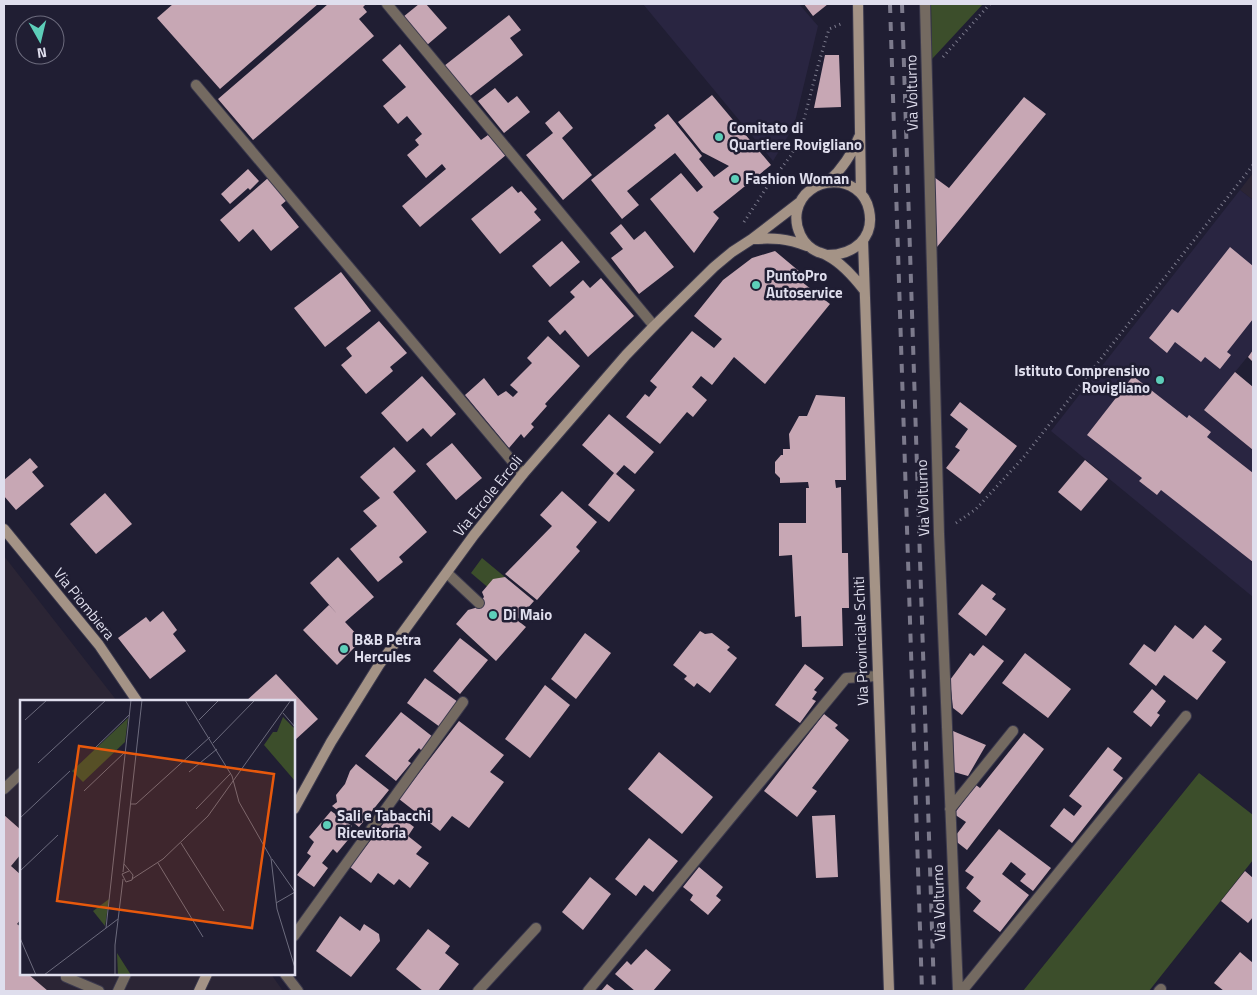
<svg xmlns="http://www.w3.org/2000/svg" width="1257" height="995" font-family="'Titillium Web',sans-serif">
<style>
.commercial{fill:#2b2535}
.built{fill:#292541}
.green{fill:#3c4e2b}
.building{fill:#c7a7b4}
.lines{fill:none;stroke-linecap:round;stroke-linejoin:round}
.lane-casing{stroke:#3b394d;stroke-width:12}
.street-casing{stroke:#3b394d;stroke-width:12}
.secondary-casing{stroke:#3b394d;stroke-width:12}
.path{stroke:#7d7c8e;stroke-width:3;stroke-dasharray:1 4;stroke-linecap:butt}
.lane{stroke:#746a61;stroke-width:10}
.street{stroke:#746a61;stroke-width:10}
.secondary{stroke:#a49386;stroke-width:10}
.rail{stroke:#7c7a8c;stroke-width:4;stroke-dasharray:9 9;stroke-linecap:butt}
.poi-dot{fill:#5dceb9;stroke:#201e33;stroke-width:2}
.labels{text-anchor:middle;stroke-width:5;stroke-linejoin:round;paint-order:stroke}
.street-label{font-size:15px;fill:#dfdeed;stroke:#201e33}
.poi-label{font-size:15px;font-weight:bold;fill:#dfdeed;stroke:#201e33;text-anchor:start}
.inset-road{fill:none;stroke:#6c6b7d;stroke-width:1}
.view{fill:#e8590c;fill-opacity:0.15;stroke:#e8590c;stroke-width:2.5}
.inset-edge{fill:none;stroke:#dfdeed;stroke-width:2.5}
</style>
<rect width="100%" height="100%" fill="#201e33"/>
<path class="commercial" d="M1253,173v27l-13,-10z
M4,556l113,145h-96v273h250l12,17h-279z"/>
<path class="built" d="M643,4h156l19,22 -24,100 -21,35z
M1240,190l13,10v150l-49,60 49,40v147l-202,-166z"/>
<path class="green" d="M931,4h52l-51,55z
M482,558l23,19 -14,13 -20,-17z
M1199,773l54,42v45l-104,131h-126z"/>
<path class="building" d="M173,4h145l-98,85 -63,-71z
M328,4h38l-3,3 4,5 -8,7 15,17 -121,104 -35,-41z
M419,4h7l21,24 -20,17 -24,-28z
M804,4h24l-15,12z
M509,15l12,15 -11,8 13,17 -54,42 -25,-31z
M400,44l81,96 7,-5 18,20 -86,72 -18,-21 44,-37 -4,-5 -16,14 -19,-23 12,-10 -4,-5 7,-6 -15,-18 -9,8 -15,-18 23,-19 -24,-27z
M825,55h14l2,52 -27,1z
M495,88l13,15 9,-7 13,16 -26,21 -26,-32z
M712,95l59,70 -58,47 6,6 -25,35 -44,-54 31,-26 16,19 6,-5 -28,-34 -48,38 12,14 -17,14 -31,-39 65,-52 -2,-3 14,-11 34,42 -3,3 15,18 15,-11 -27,-14 -24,-30z
M1024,97l22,17 -109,133 -3,-70 15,11z
M559,111l14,17 -11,10 30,37 -29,25 -37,-45 27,-22 -8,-10z
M248,169l11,12 -9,9 -2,-2 -18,16 -9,-10z
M268,178l19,22 -6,5 18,22 -28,24 -18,-22 -14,13 -19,-22z
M512,186l6,7 3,-2 16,18 -3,3 7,8 -41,34 -29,-35z
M621,224l13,16 11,-9 29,36 -35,27 -28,-36 12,-9 -13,-16z
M562,241l18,21 -30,25 -18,-21z
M1230,247l23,19v53l-26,33 4,3 -11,14 -15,-12 -4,5 -26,-20 -8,11 -18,-15 23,-29 6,4z
M775,251l31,26 -4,5 28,22 -65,80 -31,-27 -22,28 -11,-9 -9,11 15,13 -14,17 -6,-5 -27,32 -34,-27 19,-23 4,3 8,-10 -7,-6 42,-50 22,17 8,-9 -28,-23 29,-36 29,-22z
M341,272l30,39 -46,36 -31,-39z
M601,278l33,38 -46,41 -23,-27 -5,5 -12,-14 27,-24 -5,-5 13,-12 7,8z
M379,321l28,32 -17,14 3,4 -27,23 -25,-29 11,-9 -6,-8z
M548,336l32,30 -35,38 2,2 -16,18 3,3 -10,11 -3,-4 -12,14 -44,-53 19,-17 14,18 8,-5 7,6 5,-5 -8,-7 22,-22 -5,-5z
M1253,350v12l-5,-5z
M1235,372l18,15v63l-49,-40z
M422,376l34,38 -25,23 -8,-9 -16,14 -26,-29z
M1133,376l54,42 2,-3 22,17 -4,5 46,36v89l-92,-72 -4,5 -18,-14 3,-3 -55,-43z
M816,395l29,2 1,83h-11l1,8 5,-1 1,66h6l1,55h-7l1,38 -41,1 -1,-31 -6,1 -3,-62 -13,1v-33h27v-35h3l-1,-6 -28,1v-5l-5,-5v-11l6,-7h2v-6h7l-1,-15 10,-18h8z
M960,402l57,44 -37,48 -34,-26 14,-18 -5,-3 13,-18 -18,-14z
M609,414l45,38 -19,22 -11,-9 -8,9 19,16 -26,32 -21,-17 26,-32 -32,-28z
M452,443l30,35 -26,22 -30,-36z
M394,447l22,24 -23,21 34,40 -28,25 4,5 -25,20 -28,-33 27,-23 -14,-15 17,-13 -20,-21z
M30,458l8,9 -6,5 12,14 -28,24 -12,-14v-16z
M1085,460l23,19 -27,32 -23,-19z
M562,491l35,31 -21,25 4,4 -43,49 -32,-26 47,-48 -12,-11z
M105,493l27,31 -36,30 -26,-30z
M338,557l36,40 -29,25 17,18 -25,25 -34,-35 26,-25 9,10 -28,-32z
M505,577l29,24 -17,19 9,7 -30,34 -40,-37 12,-14 7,-2 9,-11 -2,-5 11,-13z
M982,584l14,10 -4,5 14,10 -20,27 -28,-22z
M163,611l14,19 -4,4 13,17 -36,28 -32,-41 28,-21 4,5z
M1175,625l18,14 12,-14 17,14 -10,12 14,11 -29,38 -33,-25 -8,11 -27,-22 15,-20 11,8z
M700,631l5,3 7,-1 18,14 -3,3 10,8 -27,35 -13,-10 -3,4 -10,-8 3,-3 -14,-11z
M585,633l26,20 -35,46 -25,-20z
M460,638l28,22 -28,34 -27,-23z
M983,645l21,16 -42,54 -9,-7 -3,-28 20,-27 4,3z
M1025,653l46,36 -23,29 -46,-35z
M805,664l19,14 -10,12 3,2 -5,7 4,2 -16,22 -25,-18z
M276,674l42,45 -24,22v-40h-48z
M425,678l33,24 -18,25 -33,-24z
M545,685l25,20 -40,53 -25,-19z
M1152,689l14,12 -9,12 3,2 -9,12 -18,-15z
M401,712l32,25 -11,14 -3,-3 -11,13 3,2 -15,18 -31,-25z
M824,714l14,11 -3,3 14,12 -37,48 5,3 -20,26 -33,-26z
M459,721l45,34 -14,17 14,10 -35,46 -17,-12 -12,15 -41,-32z
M953,731l33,14 -18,31 -14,-4z
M1024,733l20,16 -77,101 -14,-11 13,-17 -12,-8 22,-29 4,3z
M1108,747l14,11 -9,12 10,8 -51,65 -22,-17 14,-18 10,8 8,-10 -13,-10z
M659,752l54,45 -31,37 -54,-45z
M356,764l33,26 -30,37 -27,-21 5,-4 -1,-7 9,-11 5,-13z
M331,811l21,15 -3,4 4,4 -16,19 -4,-4 -11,14 6,5 -14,19 -17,-12 14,-19 -4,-3 7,-11 -5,-5z
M393,811l21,16 -6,9 14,11 -6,7 13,9 -19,25 -11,-9 -5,6 -16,-12 -7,10 -21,-16z
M4,815l17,15v24l-10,12 10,9v44l-4,5 4,3v47h7l20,17h-44z
M835,815l3,62 -22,1 -4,-62z
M999,829l52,39 -18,23 -13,-10 6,-7 -15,-12 -9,12 27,21 -29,37 -27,-21 8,-10 -15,-13 8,-11 -9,-6z
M649,838l29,23 -25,31 -9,-7 -8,11 -21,-17z
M699,867l24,20 -7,9 5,4 -13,15 -18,-15 3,-5 -10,-8z
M1245,871l8,7v39l-5,6 -27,-22z
M590,877l21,17 -28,36 -21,-18z
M340,916l20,15 4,-7 15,10 1,7 -29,36 -35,-26z
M428,929l22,17 -5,7 14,11 -21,27h-15l-27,-22z
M646,949l25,21 -18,21h-18l-20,-17 12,-13 4,4z
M1240,952l13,11v28h-29l-10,-8z
M607,984l9,7h-15z"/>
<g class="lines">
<g class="lane-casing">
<path id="lane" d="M4,789l17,-16
M67,974l-1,3 33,14
M118,991l8,-17"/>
</g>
<g class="street-casing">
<path id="street" d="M387,4l267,322
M925,4l14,530 19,457
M196,85l327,389
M447,573l32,30
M950,809l63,-78
M294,936l169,-234
M285,974l13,17
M478,991l58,-63
M588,991l258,-313 32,-2
M962,991l224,-275
M1159,991l2,-2"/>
</g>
<g class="secondary-casing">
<path id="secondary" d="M858,4l3,190
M828,182c15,-14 23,-27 31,-45
M752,239c22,-1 34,-1 55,7
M863,240l26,751
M827,255c27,0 48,-17 42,-45 -8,-38 -64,-36 -72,1 -3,16 5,34 21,41 3,1 7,2 10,4 15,8 26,21 36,34
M4,529l95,116 38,56
M294,809l37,-67 48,-77 95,-130 49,-61 103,-119 28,-29 60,-59 18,-15 20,-13 48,-37
M199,991l8,-17"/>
</g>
<path class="path" d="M943,57l47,-53
M744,222l23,-35 25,-33 10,-27 17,-65 10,-33 14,-6
M956,523l20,-14 47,-51 230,-293"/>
<use href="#lane" class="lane"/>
<use href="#street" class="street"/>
<use href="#secondary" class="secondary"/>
<path class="rail" d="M890,4l32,987
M902,4l32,987"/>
</g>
<g class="poi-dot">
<circle cx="719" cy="137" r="5"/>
<circle cx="735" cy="179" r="5"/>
<circle cx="756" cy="285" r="5"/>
<circle cx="1160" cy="380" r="5"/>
<circle cx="493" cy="615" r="5"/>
<circle cx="344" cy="649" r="5"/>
<circle cx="327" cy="825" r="5"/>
</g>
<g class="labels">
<g class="street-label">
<text transform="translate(912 93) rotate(-91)" y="5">Via Volturno</text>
<text transform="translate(488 496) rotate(-51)" y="5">Via Ercole Ercoli</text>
<text transform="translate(923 498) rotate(-92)" y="5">Via Volturno</text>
<text transform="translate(84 604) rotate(51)" y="5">Via Piombiera</text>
<text transform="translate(861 641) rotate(-92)" y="5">Via Provinciale Schiti</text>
<text transform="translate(939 903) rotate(-92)" y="5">Via Volturno</text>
</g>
<g class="poi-label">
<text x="729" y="133">Comitato di<tspan x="729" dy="17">Quartiere Rovigliano</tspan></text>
<text x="745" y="184">Fashion Woman</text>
<text x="766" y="281">PuntoPro<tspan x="766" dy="17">Autoservice</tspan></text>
<text x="1150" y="376" text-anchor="end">Istituto Comprensivo<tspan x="1150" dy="17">Rovigliano</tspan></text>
<text x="503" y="620">Di Maio</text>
<text x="354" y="645">B&amp;B Petra<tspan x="354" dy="17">Hercules</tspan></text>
<text x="337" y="821">Sali e Tabacchi<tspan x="337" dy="17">Ricevitoria</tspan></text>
</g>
</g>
<g transform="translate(20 700)">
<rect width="275" height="275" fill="#201e33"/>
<path d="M263,17l12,12v52l-31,-36 9,-13h4zM108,18l-3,24 -42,40 -11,-11zM89,199l-4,27 -12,-15zM97,253l14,22h-13z" fill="#3c4e2b"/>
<path class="inset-road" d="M165,0l47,76 7,26 32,56 6,51 18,59M263,13l12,14M5,20l22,-20M179,20l20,-20M193,43l42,-43M74,49l35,-34M18,63l68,-63M169,72l28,-23M64,91l41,-39M111,104h5l74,-67M176,109l35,-36M0,118l50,-47M161,143l43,68M252,159l23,33M138,163l45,74M104,164l9,11 -1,5 -6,2 -4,-8 7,-3M0,171l38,-36M103,172l19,-172M112,179l31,-20 45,-43 83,-116M256,203l19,-11M86,228l25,-228M0,238l16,37M24,275l74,-56M95,275v-30l8,-66"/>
<path class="view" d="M59,46l195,28 -22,154 -195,-27z"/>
<rect width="275" height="275" class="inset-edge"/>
</g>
<rect width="1257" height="995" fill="none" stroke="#dfdeed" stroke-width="10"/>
<g transform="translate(40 40) rotate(172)"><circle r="24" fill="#201e33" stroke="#6c6b7d"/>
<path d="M0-4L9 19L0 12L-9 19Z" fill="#5dceb9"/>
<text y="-8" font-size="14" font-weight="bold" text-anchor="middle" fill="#dfdeed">N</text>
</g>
</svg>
